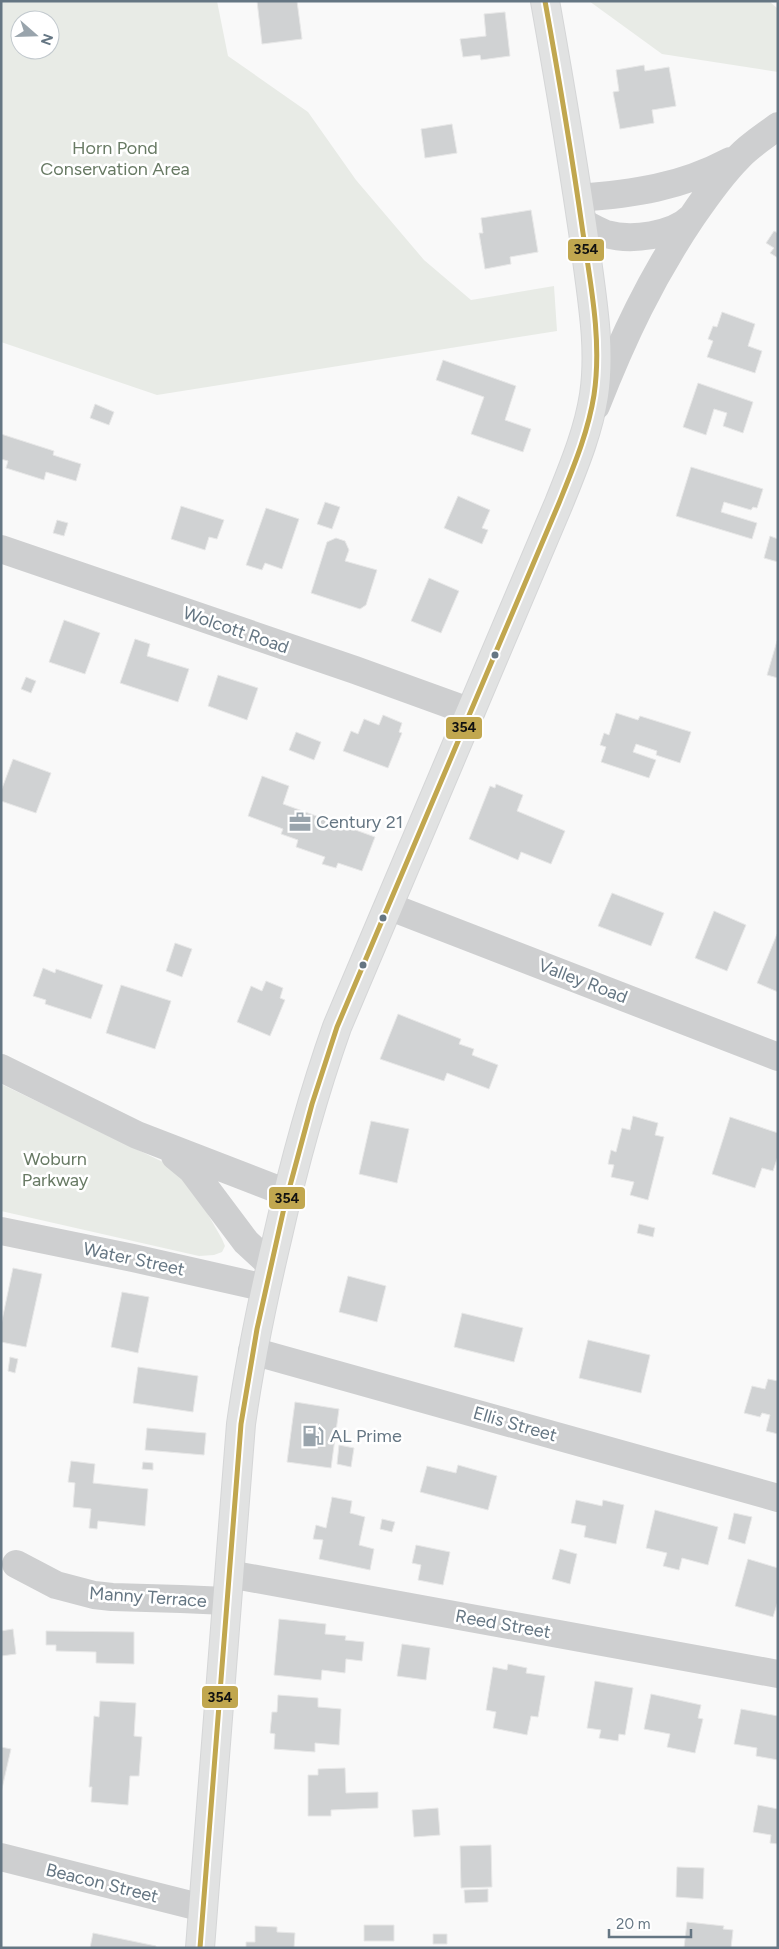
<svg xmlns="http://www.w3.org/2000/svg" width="779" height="1949" font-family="Figtree,sans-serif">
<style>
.green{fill:#e8ebe6;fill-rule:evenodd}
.building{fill:#d0d2d3;stroke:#e8e8e8}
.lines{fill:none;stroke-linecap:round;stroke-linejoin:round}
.primary-casing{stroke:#d5d6d7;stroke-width:30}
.minor{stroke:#cecfd0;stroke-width:28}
.tertiary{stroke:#cecfd0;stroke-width:28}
.primary{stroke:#e1e2e2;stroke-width:28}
.bus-1-casing{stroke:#fff;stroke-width:9}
.bus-1{stroke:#c1a74f;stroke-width:5}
.bus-dot{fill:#657683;stroke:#fff;stroke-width:2}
.labels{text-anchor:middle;stroke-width:5;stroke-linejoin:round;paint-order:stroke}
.park-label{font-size:18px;fill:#687a64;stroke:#fff}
.street-label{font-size:18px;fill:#657683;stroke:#fff}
.poi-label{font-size:18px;fill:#657683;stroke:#fff;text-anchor:start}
.line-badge{stroke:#fff;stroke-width:2}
.pale-badge-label{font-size:14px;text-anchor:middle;font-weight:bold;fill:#111}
</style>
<rect width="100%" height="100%" fill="#f9f9f9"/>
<path class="green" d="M1,1h216l11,55 80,56 48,68 68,80 47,40 83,-14 3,45 -400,64 -156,-53zM20,20h30v30h-30z
M589,1h180l9,8v63l-116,-18z
M1,1084l162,78 30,26 29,51 3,7 -3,6 -8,3 -15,1 -198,-45z"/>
<path class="building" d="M257,1h40l5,38 -40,5z
M505,12l5,44 -29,4 -1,-5 -17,2 -3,-18 26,-3 -2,-22z
M644,65l1,6 24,-4 7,39 -24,4 2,13 -34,6 -7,-37 6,-1 -3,-21z
M452,124l5,29 -32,5 -4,-29z
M531,210l7,42 -28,5 1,7 -26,5 -6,-36h4l-2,-15z
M774,231l4,2v25l-8,-5 4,-5 -8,-5z
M722,312l33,12 -7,22 14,5 -7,22 -48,-16 6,-16 -5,-2 5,-13 4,1z
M443,360l73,26 -11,34 26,9 -8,23 -52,-18 13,-37 -48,-17z
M698,383l55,19 -10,31 -20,-7 4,-13 -13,-4 -8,26 -23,-8z
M95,404l19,8 -5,13 -19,-7z
M1,434l53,17 -1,4 28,9 -5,17 -30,-9 -2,8 -38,-12 2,-7 -7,-2z
M691,467l72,22 -6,19 -4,-1 -2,3 -27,-8 -3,10 36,11 -5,16 -76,-23z
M458,496l32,14 -8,18 6,2 -6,14 -38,-16z
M325,502l15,5 -8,22 -15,-5z
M181,506l43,14 -7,19 -8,-2 -4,13 -34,-11z
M266,508l33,11 -17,50 -17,-6 -3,7 -16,-5z
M57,520l11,3 -4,13 -11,-3z
M770,536l8,3v23l-14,-4z
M336,538l9,3 4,9 -4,11 32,9 -11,35 -6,4 -49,-16 16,-51z
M429,578l30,13 -18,42 -30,-12z
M64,620l36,13 -15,41 -36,-12z
M135,639l15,5 -3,12 42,13 -11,33 -58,-19z
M777,641l1,1v36l-11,-3z
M218,675l40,13 -11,32 -39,-14z
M26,677l10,4 -5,12 -10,-4z
M616,713l22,7 2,-4 51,16 -11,31 -24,-8 1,-4 -21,-7 -3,8 23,8 -7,18 -48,-16 5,-15 -6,-2 4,-12 5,2z
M383,715l19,8 -3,9 3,1 -14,35 -45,-17 8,-20 7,3 6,-15 15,6z
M296,732l25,10 -7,18 -25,-10z
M13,759l38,14 -15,40 -35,-12v-10z
M262,776l27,10 -6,18 92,33 -13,34 -24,-8 -2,5 -14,-4 3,-7 -29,-10 2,-7 -17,-6 2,-5 -35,-13z
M496,784l27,11 -6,16 48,20 -14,33 -30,-12 -3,8 -49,-21 21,-53 5,2z
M612,893l52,20 -13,33 -53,-20z
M714,911l32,14 -19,46 -32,-13z
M777,934h1v58l-21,-9z
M175,943l17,6 -10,28 -16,-6z
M43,968l12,5 1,-4 47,16 -12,34 -46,-15 1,-4 -13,-4z
M266,981l17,7 -3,10 5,2 -15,36 -33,-14 14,-36 11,5z
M121,985l50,16 -16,48 -49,-16z
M398,1014l63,25 -2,5 15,5 -2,6 26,10 -9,24 -42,-16 -3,8 -64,-22z
M633,1116l25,7 -3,12 9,2 -16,63 -18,-5 4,-13 -23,-5 3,-12 -6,-1 3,-14 5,2 6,-24 8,2z
M730,1117l48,16v23l-5,15 -11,-3 -7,20 -43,-14z
M371,1121l38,8 -12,54 -38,-9z
M639,1224l16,4 -2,9 -16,-4z
M13,1268l29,6 -16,73 -25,-5v-17z
M348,1276l38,10 -9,36 -38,-10z
M122,1292l27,5 -11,56 -27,-6z
M462,1313l61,15 -9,34 -60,-15z
M588,1340l62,15 -9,38 -62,-15z
M10,1357l8,2 -3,14 -7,-2z
M138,1367l60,9 -5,36 -60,-9z
M768,1379l10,2v53l-12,-3 4,-16 -8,-2 -2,4 -16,-4 8,-27 13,3z
M295,1402l44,7 -8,59 -44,-6z
M147,1428l59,5 -2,22 -59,-5z
M339,1445l15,3 -3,19 -14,-3z
M71,1461l24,3 -2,19 55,6 -3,37 -47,-5 -1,8 -8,-1 2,-19 -18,-2 2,-24 -7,-1z
M143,1462l10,1v7l-11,-1z
M458,1465l39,11 -9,34 -68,-18 7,-26 29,7z
M332,1497l20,4 -2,12 15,4 -6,28 15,4 -4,21 -51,-11 4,-19 -10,-1 3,-14 10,3z
M576,1500l26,6 1,-6 21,5 -8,39 -32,-7 2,-11 -15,-3z
M655,1510l63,17 -10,38 -26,-7 -3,12 -16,-4 4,-13 -21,-5z
M734,1513l18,4 -7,27 -17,-5z
M382,1519l13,3 -3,10 -12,-3z
M416,1545l34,7 -7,33 -25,-5 3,-15 -9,-2z
M560,1549l17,5 -7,30 -18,-5z
M748,1559l30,9v33l-5,16 -38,-11z
M279,1619l47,5 -1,10 21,2 -1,4 19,2 -2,19 -16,-2 -1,14 -23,-3 -1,10 -47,-5z
M13,1629l3,25 -15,2v-25z
M46,1631l88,1v32l-38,-1v-11l-40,-1v-6h-10z
M402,1644l28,4 -4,32 -29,-4z
M508,1664l19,4 -1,5 19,3 -7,41 -7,-1 -4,19 -34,-7 3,-16 -10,-2 7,-43 14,3z
M595,1681l38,7 -8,47 -6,-1 -1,7 -19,-3 2,-8 -14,-2z
M651,1694l50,11 -3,13 5,1 -8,34 -28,-6 3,-13 -26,-5z
M278,1695l40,3v9l23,2 -2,36 -24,-2v9l-41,-3 1,-15 -5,-1 2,-21h5z
M100,1701l36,2 -2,33 8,1 -3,39h-9l-2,29 -37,-3 1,-15h-3l5,-71 5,1z
M741,1709l37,7v44l-22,-4 1,-8 -23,-4z
M1,1747l10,2 -10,44z
M345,1768l1,25 32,-1v16l-47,2v6h-23v-41h10v-6z
M758,1805l20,4v35l-8,-1 1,-8 -18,-3z
M438,1808l2,27 -26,2 -2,-27z
M491,1845l1,42 -31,1 -1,-42z
M677,1867l27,1 -1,31 -27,-2z
M488,1889v13l-23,1 -1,-13z
M687,1922l37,4 -1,3 10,1 -2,18h-47z
M364,1925h30v16h-30z
M255,1926l22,1v5l18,1 -1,15h-48v-6h9z
M93,1933l63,13v2h-66z
M433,1934h14v10h-14z"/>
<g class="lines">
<g class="primary-casing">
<path id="primary" d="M200,1948l41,-524c9,-64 22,-126 37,-189 16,-71 35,-140 59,-208l222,-524c14,-35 29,-70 35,-108 7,-48 -2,-95 -8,-143 -12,-84 -26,-167 -41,-251"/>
</g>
<path class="minor" d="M1,549l354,121 116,42
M388,906l390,151
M1,1068l136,67 150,58
M175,1156l17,14 54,72 25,23
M1,1231l132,27 133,30
M252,1351l526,147
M16,1564l40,21 38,10 18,2 69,2 45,2
M229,1574l549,100
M1,1857l202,51"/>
<path class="tertiary" d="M578,198c55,-4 103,-11 152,-37
M582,222c7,4 16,9 24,12 25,7 67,2 86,-17
M596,406c27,-69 55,-128 96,-189 15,-22 29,-42 47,-60 11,-12 26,-21 39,-31"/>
<use href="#primary" class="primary"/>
<g class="bus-1-casing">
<path id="bus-1" d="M200,1948l41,-524 16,-95 27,-121 28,-104 25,-77 222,-524c14,-35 29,-70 35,-108 8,-53 -3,-109 -11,-162 -11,-77 -24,-155 -38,-232"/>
</g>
<use href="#bus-1" class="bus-1"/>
</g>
<defs>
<g id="office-bare" transform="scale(1.725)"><path d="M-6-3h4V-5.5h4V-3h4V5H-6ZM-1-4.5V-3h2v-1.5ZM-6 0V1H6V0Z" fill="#99a4ac" stroke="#fff" stroke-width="2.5" paint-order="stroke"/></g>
<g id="fuel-bare" transform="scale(1.725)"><path d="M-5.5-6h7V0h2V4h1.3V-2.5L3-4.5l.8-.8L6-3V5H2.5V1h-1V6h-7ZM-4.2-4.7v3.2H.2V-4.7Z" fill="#99a4ac" stroke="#fff" stroke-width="2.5" paint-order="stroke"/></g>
</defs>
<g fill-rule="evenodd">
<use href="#office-bare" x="300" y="822"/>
<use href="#fuel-bare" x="313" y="1436"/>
</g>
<g class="bus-dot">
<circle cx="495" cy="655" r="4.5"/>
<circle cx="383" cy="918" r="4.5"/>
<circle cx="363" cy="965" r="4.5"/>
</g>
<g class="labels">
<g class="park-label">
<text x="115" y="154">Horn Pond<tspan x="115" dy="21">Conservation Area</tspan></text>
<text x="55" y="1165">Woburn<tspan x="55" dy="21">Parkway</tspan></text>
</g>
<g class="street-label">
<text transform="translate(236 630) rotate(19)" y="6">Wolcott Road</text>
<text transform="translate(583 981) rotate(21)" y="6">Valley Road</text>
<text transform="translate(134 1259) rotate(12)" y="6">Water Street</text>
<text transform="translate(515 1424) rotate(16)" y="6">Ellis Street</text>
<text transform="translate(148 1597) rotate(4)" y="6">Manny Terrace</text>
<text transform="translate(503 1624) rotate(10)" y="6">Reed Street</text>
<text transform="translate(102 1883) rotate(14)" y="6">Beacon Street</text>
</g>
<g class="poi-label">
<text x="316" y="828">Century 21</text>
<text x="330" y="1442">AL Prime</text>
</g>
</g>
<g class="line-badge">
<rect x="567" y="238" width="38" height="24" rx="5" fill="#c1a74f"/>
<rect x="445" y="716" width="38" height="24" rx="5" fill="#c1a74f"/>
<rect x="268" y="1186" width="38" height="24" rx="5" fill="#c1a74f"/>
<rect x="201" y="1685" width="38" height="24" rx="5" fill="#c1a74f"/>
</g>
<g class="pale-badge-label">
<text x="586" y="254">354</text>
<text x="464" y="732">354</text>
<text x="287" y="1203">354</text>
<text x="220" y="1702">354</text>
</g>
<rect width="779" height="1949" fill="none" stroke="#657683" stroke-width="5"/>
<g transform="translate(35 35) rotate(110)"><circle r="24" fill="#ffffff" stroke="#c1c8cd"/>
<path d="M0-4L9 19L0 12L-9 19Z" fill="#99a4ac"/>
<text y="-8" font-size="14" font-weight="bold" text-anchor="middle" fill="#657683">N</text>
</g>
<path d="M609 1929v8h82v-8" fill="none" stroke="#657683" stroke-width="2.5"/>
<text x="616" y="1929" font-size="15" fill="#657683" stroke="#ffffff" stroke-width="4" paint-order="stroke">20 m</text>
</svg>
